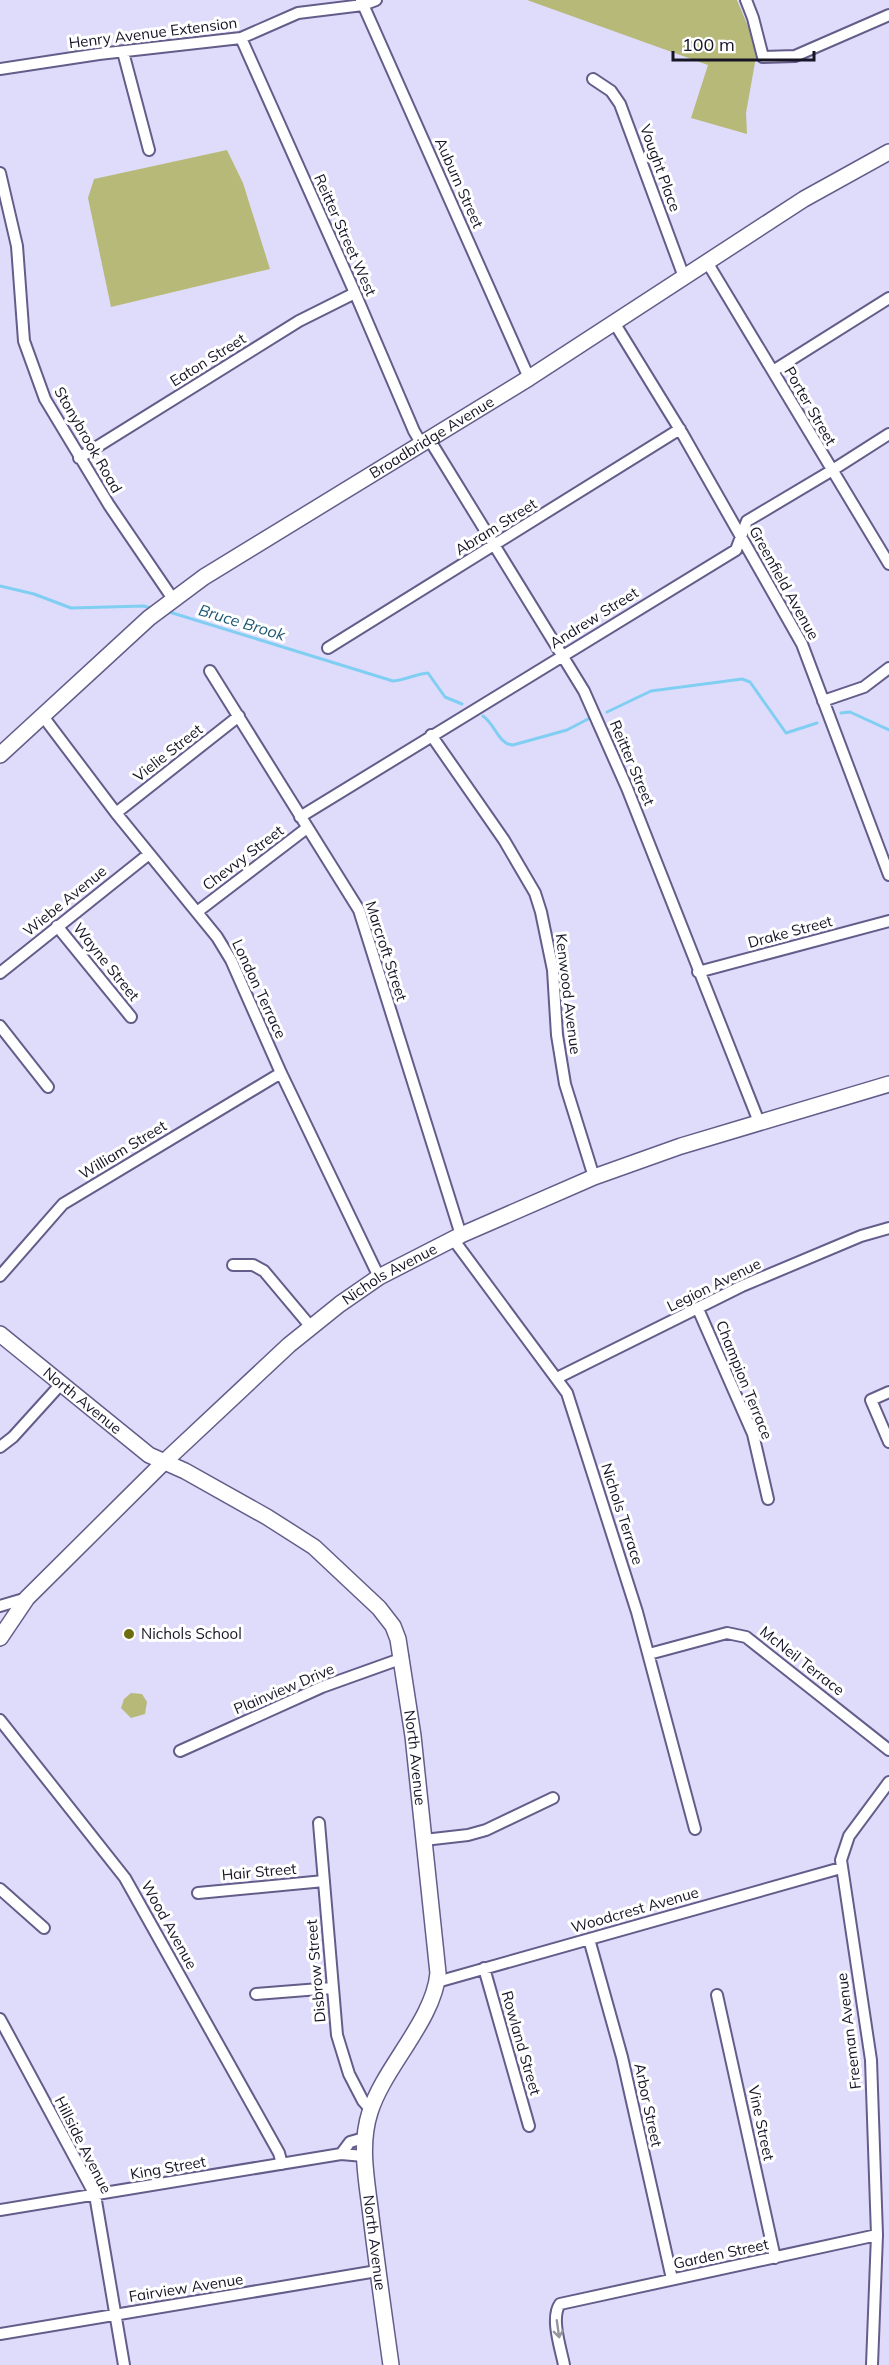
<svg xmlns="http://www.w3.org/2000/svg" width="889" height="2365" font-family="Mulish,sans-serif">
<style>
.green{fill:#b7b979}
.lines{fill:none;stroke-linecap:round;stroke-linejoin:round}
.stream{stroke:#81cef3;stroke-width:3}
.street-casing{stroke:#635d8a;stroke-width:14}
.secondary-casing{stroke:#635d8a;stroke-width:18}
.street{stroke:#fff;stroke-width:10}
.secondary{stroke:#fff;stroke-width:15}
.oneway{stroke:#97959d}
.poi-dot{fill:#6d6d0f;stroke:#fff;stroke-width:2}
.labels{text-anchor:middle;stroke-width:6;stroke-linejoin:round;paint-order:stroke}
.street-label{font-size:15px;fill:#171426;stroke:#fff}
.poi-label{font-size:15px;fill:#171426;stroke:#fff;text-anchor:start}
.water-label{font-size:16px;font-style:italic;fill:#1b5872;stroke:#fff}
</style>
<rect width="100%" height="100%" fill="#dfdcfb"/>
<path class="green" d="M527,0h210l13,31 6,26 -10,56 1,21 -56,-16 17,-53z
M227,150l16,33 27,86 -159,38 -23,-109 6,-19z
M131,1693l11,1 5,8 -2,12 -14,4 -10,-10 3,-9z"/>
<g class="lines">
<path class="stream" d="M0,586l34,8 37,14 73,-2 9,3
M166,611l227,70c13,-1 22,-7 35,-8l17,24 17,7
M607,712l44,-21 91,-12 8,3 36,51 31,-10
M841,713l9,-1 39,18
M483,716c12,8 16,29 30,29l54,-15 21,-11"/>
<g class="street-casing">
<path id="street" d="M361,0l168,378
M746,0l7,18 10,39 32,-1 94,-41
M241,38l114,255 59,138 7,12
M123,52l26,98
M0,69l99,-15 142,-16 57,-25 65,-8 13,-5
M593,79l18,12 9,13 64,173
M0,173l17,73 7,95 21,58 64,106 64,94
M707,262l182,302
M615,324l67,109 120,211 87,231
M773,371l116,-73
M429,439l155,252 43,97 132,334
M79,458l220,-137 56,-28
M328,648l352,-219
M210,671l149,239 102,325
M823,701l41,-14 25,-19
M42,715l74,98 101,124 14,23 50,113 98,204
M431,735l73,105 31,53 6,19 12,58 4,65 8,49 29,93
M116,813l123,-97
M300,817l436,-267 11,-29 84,-50 58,-37
M197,912l110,-84
M57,926l74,91
M698,972l191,-51
M0,973l149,-119
M0,1026l48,61
M453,1239l114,154 70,219 58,217
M233,1265h20l11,6 47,56
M0,1276l63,-72 218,-131
M698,1309l55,125 15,65
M557,1378l185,-92 119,-50 28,-8
M889,1392l-18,8 18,42
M0,1447l13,-10 48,-53
M0,1606l27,-8
M649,1654l78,-21 19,4 143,113
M0,1720l125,158 154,275 3,11
M180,1751l142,-64 81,-29
M319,1823l18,212 12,39 14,27 7,8
M424,1840l44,-5 18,-5 67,-32
M0,1889l44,39
M198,1893l126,-12
M589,1939l33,118 50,222
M484,1968l45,158
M437,1982l404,-114
M256,1994l76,-6
M717,1995l58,263
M0,2019l95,176 29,170
M341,2154l9,-12 14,-4
M0,2210l341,-56 23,2
M0,2334l377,-63
M564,2365c-3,-16 -14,-47 -4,-61l317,-69
M872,2365l5,-130 -6,-175 -30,-200 8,-24 40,-54"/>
</g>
<g class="secondary-casing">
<g id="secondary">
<path id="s1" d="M0,755l149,-137 55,-41 325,-199 275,-179 85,-47"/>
<path id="s2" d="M0,1334l149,121 36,16 82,46 47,30 65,61 14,18 5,13 15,97 25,237c-4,47 -54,94 -68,139 -11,34 -3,69 1,104 6,50 13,99 20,149"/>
<path id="s3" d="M0,1638l27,-40 136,-135 126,-118 51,-41 39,-27 82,-42 133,-58 87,-31 208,-62"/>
</g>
</g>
<use href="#street" class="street"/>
<use href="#secondary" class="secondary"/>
</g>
<defs><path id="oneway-shaft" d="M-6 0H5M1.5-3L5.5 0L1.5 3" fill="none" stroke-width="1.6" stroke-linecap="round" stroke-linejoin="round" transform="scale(1.5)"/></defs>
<use class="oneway" href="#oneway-shaft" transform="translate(558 2329) rotate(82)"/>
<circle class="poi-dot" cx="129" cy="1634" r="6"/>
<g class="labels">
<g class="street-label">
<text transform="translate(153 33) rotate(-7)" y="5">Henry Avenue Extension</text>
<text transform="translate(660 168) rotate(70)" y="5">Vought Place</text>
<text transform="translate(459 183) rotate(66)" y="5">Auburn Street</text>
<text transform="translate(345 235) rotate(66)" y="5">Reitter Street West</text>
<text transform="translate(208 360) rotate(-32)" y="5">Eaton Street</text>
<text transform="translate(810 406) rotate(60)" y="5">Porter Street</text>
<text dy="5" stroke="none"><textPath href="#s1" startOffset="538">Broadbridge Avenue</textPath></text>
<text transform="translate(88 440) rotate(60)" y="5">Stonybrook Road</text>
<text transform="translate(496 527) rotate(-32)" y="5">Abram Street</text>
<text transform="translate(784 583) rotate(61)" y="5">Greenfield Avenue</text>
<text transform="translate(594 618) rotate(-32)" y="5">Andrew Street</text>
<text transform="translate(168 753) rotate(-38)" y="5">Vielie Street</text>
<text transform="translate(632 763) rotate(67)" y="5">Reitter Street</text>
<text transform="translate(243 858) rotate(-37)" y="5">Chevvy Street</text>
<text transform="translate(65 901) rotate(-39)" y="5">Wiebe Avenue</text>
<text transform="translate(790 932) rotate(-15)" y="5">Drake Street</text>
<text transform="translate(386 951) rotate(72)" y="5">Marcroft Street</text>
<text transform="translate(106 962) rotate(51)" y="5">Wayne Street</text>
<text transform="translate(259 989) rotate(65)" y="5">London Terrace</text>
<text transform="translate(568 994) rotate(83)" y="5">Kenwood Avenue</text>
<text transform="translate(123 1150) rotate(-31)" y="5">William Street</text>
<text dy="5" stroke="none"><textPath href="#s3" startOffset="536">Nichols Avenue</textPath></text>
<text transform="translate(714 1285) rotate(-26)" y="5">Legion Avenue</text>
<text transform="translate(744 1380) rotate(68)" y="5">Champion Terrace</text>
<text dy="5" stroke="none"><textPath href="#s2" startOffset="106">North Avenue</textPath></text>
<text transform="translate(622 1514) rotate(72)" y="5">Nichols Terrace</text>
<text transform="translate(802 1661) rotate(38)" y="5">McNeil Terrace</text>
<text transform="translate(284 1689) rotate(-23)" y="5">Plainview Drive</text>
<text dy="5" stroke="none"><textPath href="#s2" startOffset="627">North Avenue</textPath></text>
<text transform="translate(259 1872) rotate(-5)" y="5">Hair Street</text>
<text transform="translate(635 1910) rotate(-16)" y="5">Woodcrest Avenue</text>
<text transform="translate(169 1925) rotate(61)" y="5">Wood Avenue</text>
<text transform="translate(316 1971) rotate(-95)" y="5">Disbrow Street</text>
<text transform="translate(849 2031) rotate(-97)" y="5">Freeman Avenue</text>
<text transform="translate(521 2043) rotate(74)" y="5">Rowland Street</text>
<text transform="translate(648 2105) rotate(78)" y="5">Arbor Street</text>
<text transform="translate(761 2123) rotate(78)" y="5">Vine Street</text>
<text transform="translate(83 2145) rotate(63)" y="5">Hillside Avenue</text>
<text transform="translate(168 2168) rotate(-10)" y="5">King Street</text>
<text dy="5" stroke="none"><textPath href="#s2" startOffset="1131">North Avenue</textPath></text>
<text transform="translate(721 2254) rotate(-12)" y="5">Garden Street</text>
<text transform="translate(186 2288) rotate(-9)" y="5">Fairview Avenue</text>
</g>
<g class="poi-label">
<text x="141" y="1639">Nichols School</text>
</g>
<g class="water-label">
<text transform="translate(242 622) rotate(17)" y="6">Bruce Brook</text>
</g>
</g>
<path d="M673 51v9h141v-9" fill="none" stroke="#171426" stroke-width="3"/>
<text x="682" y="51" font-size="18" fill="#171426" stroke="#ffffff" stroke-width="4.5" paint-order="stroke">100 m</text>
</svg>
